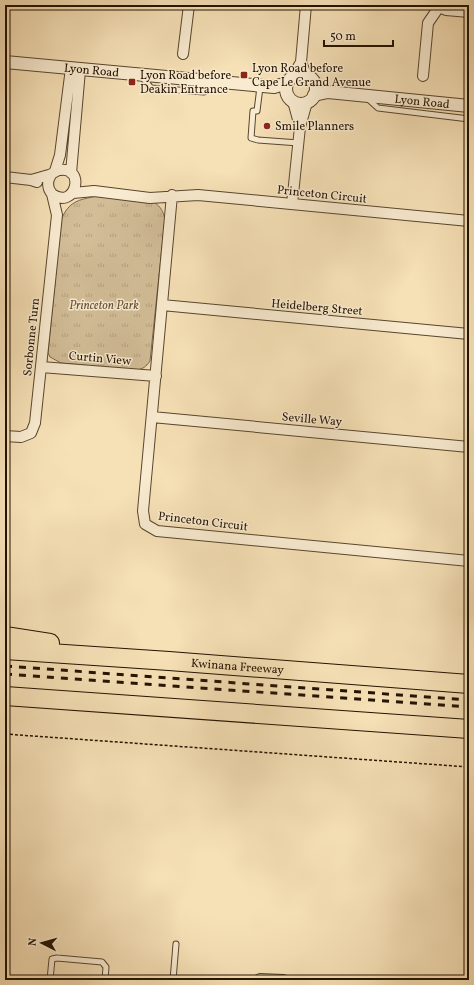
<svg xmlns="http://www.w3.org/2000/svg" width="474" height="985" font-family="Vollkorn,serif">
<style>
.grass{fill:url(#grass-tufts);stroke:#7a684c}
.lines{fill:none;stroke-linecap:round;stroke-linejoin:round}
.service-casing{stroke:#58462e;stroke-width:7}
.minor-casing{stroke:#58462e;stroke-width:12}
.tertiary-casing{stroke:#58462e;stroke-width:14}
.motorway-casing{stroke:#231200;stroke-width:20}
.path{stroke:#231200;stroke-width:1.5;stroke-dasharray:3 2;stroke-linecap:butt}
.service{stroke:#f9ebd0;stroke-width:5}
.minor{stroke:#f9ebd0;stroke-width:10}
.tertiary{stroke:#f9ebd0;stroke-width:12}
.motorway{stroke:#f6e0b6;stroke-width:18}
.rail{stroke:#231200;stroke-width:3;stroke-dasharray:7 7;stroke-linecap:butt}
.poi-dot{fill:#8f2418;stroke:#f9ebd0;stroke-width:1.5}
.labels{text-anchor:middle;stroke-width:3;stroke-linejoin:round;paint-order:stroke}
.poi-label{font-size:12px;fill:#231200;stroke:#f9ebd0;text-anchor:start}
.street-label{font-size:12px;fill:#231200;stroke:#f9ebd0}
.park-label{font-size:12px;font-style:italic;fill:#604e35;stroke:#f9ebd0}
</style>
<defs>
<pattern id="grass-tufts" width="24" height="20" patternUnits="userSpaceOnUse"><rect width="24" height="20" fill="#d2bd97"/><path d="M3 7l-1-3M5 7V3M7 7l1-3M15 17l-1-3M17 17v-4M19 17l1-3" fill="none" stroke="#b4a180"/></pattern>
</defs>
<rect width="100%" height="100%" fill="#f6e0b6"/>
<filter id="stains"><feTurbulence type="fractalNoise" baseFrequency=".005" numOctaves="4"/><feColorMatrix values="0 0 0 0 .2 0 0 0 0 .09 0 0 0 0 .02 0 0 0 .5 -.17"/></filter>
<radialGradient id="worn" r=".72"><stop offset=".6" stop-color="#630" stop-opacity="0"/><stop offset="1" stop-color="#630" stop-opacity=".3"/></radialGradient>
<path class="grass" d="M97,196l57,6c7,5 9,9 11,17l-15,142c-4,6 -7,8 -14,9l-75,-7 -11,-6 -2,-4 13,-133c8,-19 17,-20 36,-24z"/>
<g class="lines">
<g class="service-casing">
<path id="service" d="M142,77l9,11 53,4 11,-9
M260,87l-3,24h-4l-2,27 7,2 41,3
M367,98l11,10 91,11
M50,980l2,-21 5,-1 45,4 4,5 -1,13
M173,980l3,-36"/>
</g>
<g class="minor-casing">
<path id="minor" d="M437,5l2,2 7,3 23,2
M183,54l6,-49
M306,75l-5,-13 5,-57
M293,76l8,-14
M423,76l5,-53 11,-16
M293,101l7,26
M55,171l5,-16 11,-87
M71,173l9,-103
M5,177l26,3 6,2
M31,180c6,-2 12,-3 18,-5 4,-1 7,-5 11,-5 26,-4 16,41 -8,24 -5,-6 -5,-13 -1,-19
M73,193l21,-2 56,7 48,-3 271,26
M172,195l-29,316 2,13 12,7 312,30
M292,204l8,-77 7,-25
M162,305l307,29
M41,367l115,9
M152,417l317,30
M5,436l16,1 10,-4 4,-10 22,-208 -5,-21
M258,980l2,-1 23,1"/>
</g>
<g class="tertiary-casing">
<g id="tertiary">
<path id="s1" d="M5,62l269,25 13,-4"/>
<circle cx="301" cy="89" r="15"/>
<path id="s2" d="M314,95l14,-3 141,14"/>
</g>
</g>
<g class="motorway-casing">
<g id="motorway">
<path d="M5,636l45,7"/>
<path id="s3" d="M5,650l164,11 300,23"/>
<path d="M5,696l464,33"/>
</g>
</g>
<path class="path" d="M5,734l464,33"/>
<use href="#service" class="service"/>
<use href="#minor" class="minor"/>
<use href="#tertiary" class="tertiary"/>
<use href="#motorway" class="motorway"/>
<path class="rail" d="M5,666l464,34
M5,674l464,33"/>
</g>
<g class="poi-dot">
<rect x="240" y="71" width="8" height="8" rx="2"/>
<rect x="128" y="78" width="8" height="8" rx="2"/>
<circle cx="267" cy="126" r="4"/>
</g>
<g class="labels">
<g class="poi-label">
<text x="252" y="72">Lyon Road before<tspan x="252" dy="14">Cape Le Grand Avenue</tspan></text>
<text x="140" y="79">Lyon Road before<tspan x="140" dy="14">Deakin Entrance</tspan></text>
<text x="275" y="130">Smile Planners</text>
</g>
<g class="street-label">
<text dy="4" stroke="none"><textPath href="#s1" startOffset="87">Lyon Road</textPath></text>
<text dy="4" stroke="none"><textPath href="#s2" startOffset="109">Lyon Road</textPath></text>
<text transform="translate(322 194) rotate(6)" y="4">Princeton Circuit</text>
<text transform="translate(317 307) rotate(5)" y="4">Heidelberg Street</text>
<text transform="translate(31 337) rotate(-84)" y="4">Sorbonne Turn</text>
<text transform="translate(100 358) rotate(5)" y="4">Curtin View</text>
<text transform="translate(312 419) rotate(5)" y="4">Seville Way</text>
<text transform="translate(203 521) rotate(7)" y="4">Princeton Circuit</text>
<text dy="4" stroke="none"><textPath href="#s3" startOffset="233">Kwinana Freeway</textPath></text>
</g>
<g class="park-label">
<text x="104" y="309">Princeton Park</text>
</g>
</g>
<rect width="474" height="985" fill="none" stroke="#f6e0b6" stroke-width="20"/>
<rect x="6" y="6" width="462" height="973" fill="none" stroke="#231200" stroke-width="2"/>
<rect x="10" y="10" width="454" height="965" fill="none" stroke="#231200"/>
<g transform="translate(42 943) rotate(276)" stroke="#f9ebd0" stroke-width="3" paint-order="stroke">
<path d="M0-3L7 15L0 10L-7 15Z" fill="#231200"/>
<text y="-6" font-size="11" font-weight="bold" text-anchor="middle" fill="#231200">N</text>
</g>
<path d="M324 40v6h69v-6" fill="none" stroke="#231200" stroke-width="2"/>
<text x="330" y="40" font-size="12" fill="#231200" stroke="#f9ebd0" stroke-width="3" paint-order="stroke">50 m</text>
<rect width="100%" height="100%" filter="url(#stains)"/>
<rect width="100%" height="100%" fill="url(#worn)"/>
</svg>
